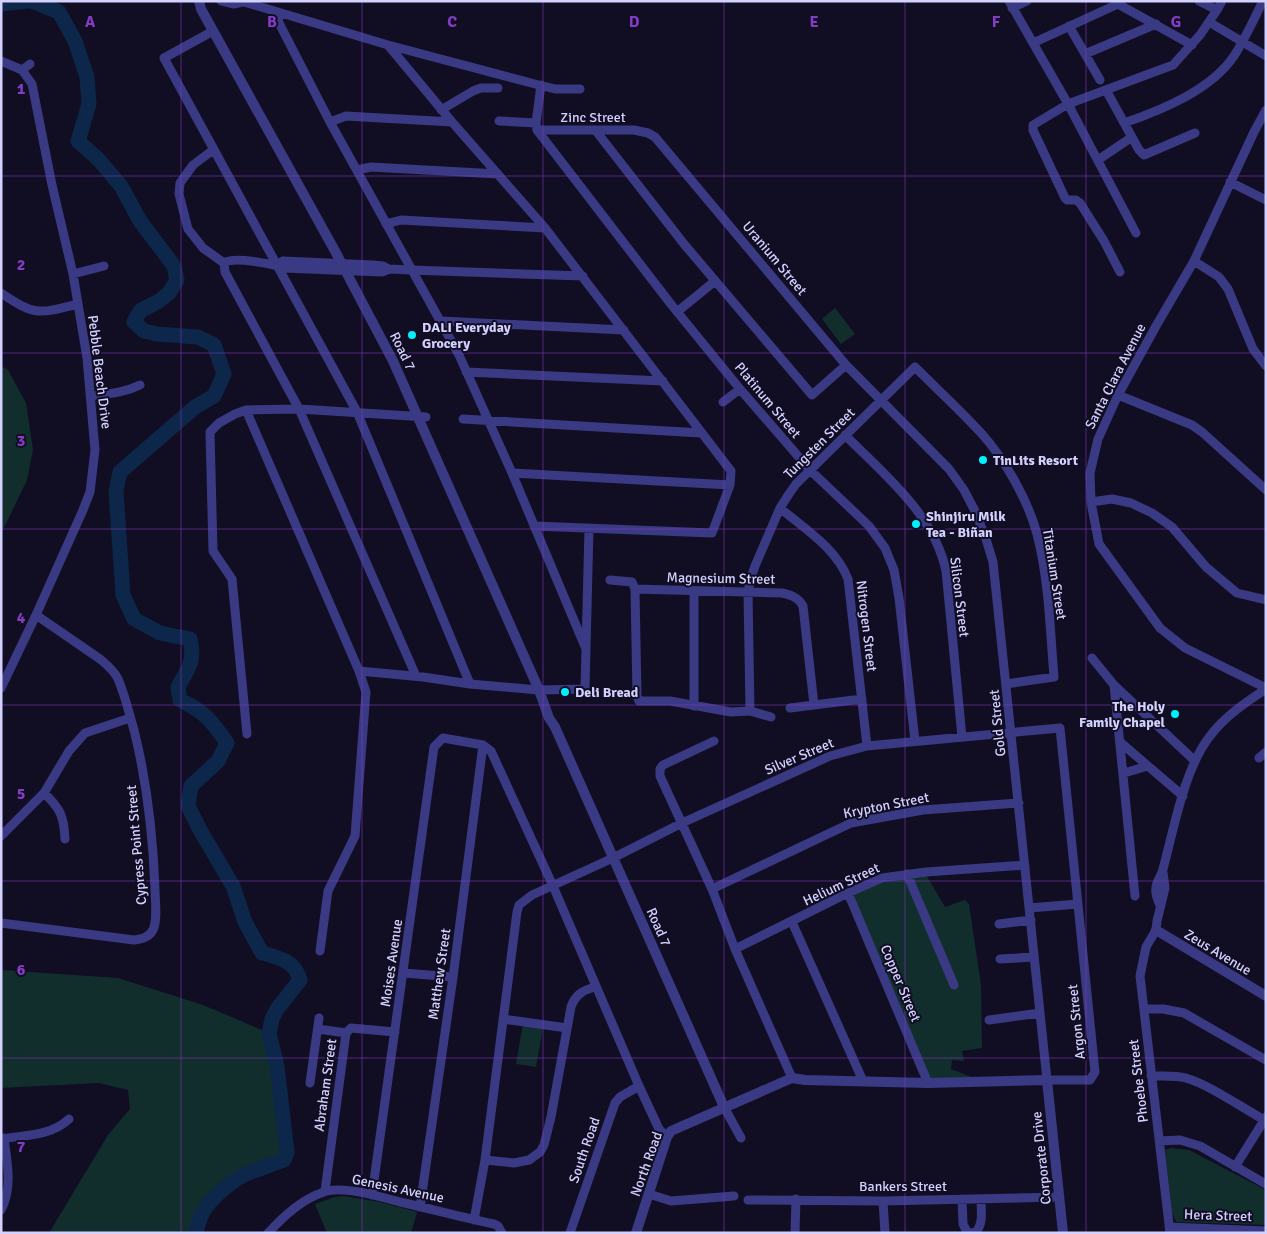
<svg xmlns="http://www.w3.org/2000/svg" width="1267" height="1234" font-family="Signika,sans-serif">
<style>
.green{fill:#112e2c}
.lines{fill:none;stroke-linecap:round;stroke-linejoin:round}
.river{stroke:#0d274a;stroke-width:15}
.minor{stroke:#393a83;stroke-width:9}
.tertiary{stroke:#393a83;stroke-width:10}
.grid{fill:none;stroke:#843cc5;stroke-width:1;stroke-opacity:0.55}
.poi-dot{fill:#00f0fc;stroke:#110e24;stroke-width:2}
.labels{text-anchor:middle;stroke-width:4;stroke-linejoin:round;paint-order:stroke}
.street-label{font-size:14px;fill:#d4d1ff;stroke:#110e24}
.poi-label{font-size:14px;font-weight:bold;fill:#d4d1ff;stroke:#110e24;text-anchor:start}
.grid-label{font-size:16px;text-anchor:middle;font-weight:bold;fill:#843cc5;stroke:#110e24;stroke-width:4;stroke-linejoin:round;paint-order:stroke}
</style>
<rect width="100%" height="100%" fill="#110e24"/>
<path class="green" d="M835,308l20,26 -14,10 -19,-25z
M1,366l7,4 18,33 7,47 -6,30 -26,54z
M925,873l20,34 20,-7 4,4 12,81 1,63 -20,3 2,10 -12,-1 -1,9 33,13h-54l-82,-189 59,-18z
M1,970l117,8 85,27 66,28 8,33 9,68 1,18 -3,8c-11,4 -22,8 -33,12 -15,5 -36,23 -45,35 -6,8 -8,17 -10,26h-147l59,-98 22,-26 -2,-19 -29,-7 -98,5z
M523,1024l20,4 -7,39 -20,-3z
M1171,1148l18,2 77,40v35l-90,-3 -4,-10 -7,-62z
M344,1196l36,6 37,10 -6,21h-84l-12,-29 20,-7z"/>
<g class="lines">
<path class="river" d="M32,1l27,11 16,29 12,36 2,27 -11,37 21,19 22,26 19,35 34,45 3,14 -8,13 -10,8 -19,10 -6,11 10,9 13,3 41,3 16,8 10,29 -10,22 -19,11 -75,65 -4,19 7,104 11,24 26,14 30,6c5,23 -1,28 -12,48l2,13c25,12 31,20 47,43l-9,18 -27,25 -3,20 12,24 33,56 12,36 17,31c18,5 33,8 38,27l-23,29 -5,10 -3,14 8,33 10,86 -3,8c-11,4 -22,8 -33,12 -15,5 -36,23 -45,35 -6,8 -8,17 -10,26
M1,4l27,-3"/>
<path class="minor" d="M221,1l12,3 10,-2
M241,1l147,44 147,39 20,5h25
M1009,1l59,103 68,129
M1117,1l1,3 74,41
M1199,1l18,9
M1012,8l15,-7
M277,12l2,11 51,99 129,233 53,118 74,176
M1209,22l57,34
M1069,26l31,54
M213,31l-49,27 193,354 113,272
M1033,43l85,-39
M388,45l64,77 93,106 186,243 -1,14 -18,48 -178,-7
M1085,54l71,-30
M1,61l21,9 10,14 20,101 21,89 14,84 8,92 -5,42 -7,18 -47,105 -35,73
M22,70l8,-6
M541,85l-5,38 1,7 133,173 70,86 70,81 59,56 16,22 9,22 5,28 16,143
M1106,90l33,60 5,5 51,-22
M441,110l32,-19 8,-3h17
M1266,110l-12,22 -60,129 -38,65 -38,69 -20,44 -8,34 1,29 8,42 61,84 25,20 81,40
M499,121l37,2
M330,122l16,-6 106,6
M1124,123c38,-13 87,-33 110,-67 11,-17 20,-37 29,-55
M596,131l88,113 128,151 34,-30
M213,150l-20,15 -13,18 -1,11 9,35 15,19 21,15
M1098,160l34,-23
M357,170l14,-3 127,7
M1230,182l36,18
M386,224l15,-4 144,8
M1194,261l25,16 9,12 25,60 13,17
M277,265l6,-4 90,4 10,1 6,3 22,1 172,6
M389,269l-7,3 -98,-4c-11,-4 -51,-12 -60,-5l1,9 74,137 117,267
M1120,272l-16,-31 -24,-38 -4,-3h-9l-2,-2 -32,-68v-5l35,-21 105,-39 27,-30 17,-25 5,-9
M73,274l31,-8
M1,293c34,23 37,21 77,11
M677,312l38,-31
M441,321l183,9
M466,372l197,9
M1118,395l74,30 10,7 64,58
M91,396c17,-2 33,-3 49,-11
M723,402l17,-13
M246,410l113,261 7,21 -11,144 -27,55 -8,60
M463,419l238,14
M845,435c39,39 89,79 101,136l16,166
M512,473l218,12
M1091,502l21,-3 19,4 21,10 20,14 34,40 31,26 29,7
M780,508c25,21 56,40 68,71l19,167
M610,580l22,2 3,7 2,107 2,5h31l61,11 19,-1 21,6
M635,589l147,4c9,2 16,4 21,13l11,99
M694,592v114
M1092,658l22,27 21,211
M359,671l64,6 47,7 69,6 46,-1 4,-161
M1114,685l81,76
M790,708l72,-9
M750,711l-2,-118 2,-12 5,-15 25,-58 9,-14 7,-10 119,-117c22,22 46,44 67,67 23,26 46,66 55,100 12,46 13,95 17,143l-48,7
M247,734l-15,-155 -19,-28 -3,-119 9,-9 16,-9 11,-4 53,-1 127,8
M714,741l-51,24 -3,4v7l52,113 23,60 57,129
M1120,742l63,54
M1259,758l7,-6
M1124,773l24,-7
M44,793c16,15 20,23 21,46
M1,836l43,-43 25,-42 16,-18 45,-15
M1163,872l2,16 -8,33 -1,9 -10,17 -6,29 30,257
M907,874l47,111
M712,889l139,-66 72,-13 96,-7
M848,893l80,190
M1160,905c-3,-6 -5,-12 -4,-18 1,-7 6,-12 7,-18 11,-40 21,-100 47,-133 14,-19 36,-34 56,-47
M1029,908l49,-4
M792,922l71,159
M1,923l133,17c8,-1 14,-2 19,-10 5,-11 2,-29 2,-41 -2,-54 -8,-107 -21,-159 -5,-17 -9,-35 -16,-51 -4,-9 -11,-14 -18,-20l-64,-44
M999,924l32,-4
M735,949l113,-56 34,-15 44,-6 99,-7
M1000,959l34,-2
M404,973l49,4
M1144,1009h19l21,4 82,47
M503,1019l64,9
M989,1020l51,-7
M318,1029l28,4
M1151,1076c12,0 24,-1 35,2 24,7 58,31 80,43
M310,1083l9,-65
M724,1107l17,31
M1,1139c24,-4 50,-3 68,-20
M1159,1141l21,-1 20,6 66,38
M485,1160l29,3 15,-3 11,-8 4,-7 7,-28 20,-110c4,-12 12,-17 24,-20
M1235,1167l31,-50
M325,1191l21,-158 5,-5 44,4
M649,1194l22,7 63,-5
M372,1195l62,-448 9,-9 40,7 8,6 62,135 86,200 20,43 8,8
M962,1199l1,25 4,8 5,1
M748,1200l135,1 176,-4
M883,1201l2,32
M420,1207l33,-230 30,-232
M1,1210c12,-23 6,-48 3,-72
M474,1220l11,-60 32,-248 2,-7 13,-10 81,-37 69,-35 148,-67 37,-10 193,-18 35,344 -5,8h-43l-54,-518 -7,-23 -10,-26 -12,-23 -15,-21 -103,-104 -191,-228 -7,-4 -14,-3h-97
M1169,1227l97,4
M268,1233c16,-17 34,-34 56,-41 18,-7 57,5 76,10 31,7 62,15 94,22l4,2 4,7
M570,1233l45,-130 5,-6 19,-11
M795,1233l1,-34
M975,1233c9,-9 6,-22 6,-34"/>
<path class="tertiary" d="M199,1l2,8 134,242 58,110 146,329 10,28 6,9 169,380
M1156,930l110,66
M636,1233l31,-96 4,-6 121,-53 13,2 123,3 119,-3 16,153"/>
</g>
<path class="grid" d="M181,1v1232M362,1v1232M543,1v1232M724,1v1232M905,1v1232M1086,1v1232M1,176h1265M1,353h1265M1,529h1265M1,705h1265M1,881h1265M1,1058h1265"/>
<g class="poi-dot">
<circle cx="412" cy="335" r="5"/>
<circle cx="983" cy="460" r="5"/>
<circle cx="916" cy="524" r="5"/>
<circle cx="565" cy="692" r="5"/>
<circle cx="1175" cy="714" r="5"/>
</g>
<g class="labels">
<g class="street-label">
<text x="593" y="122">Zinc Street</text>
<text transform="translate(775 258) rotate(50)" y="5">Uranium Street</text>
<text transform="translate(403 351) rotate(64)" y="5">Road 7</text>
<text transform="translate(100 372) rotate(83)" y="5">Pebble Beach Drive</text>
<text transform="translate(1115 376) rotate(-63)" y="5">Santa Clara Avenue</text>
<text transform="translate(768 400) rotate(50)" y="5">Platinum Street</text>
<text transform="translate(819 443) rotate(-45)" y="5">Tungsten Street</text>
<text transform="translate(1055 574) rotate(81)" y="5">Titanium Street</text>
<text transform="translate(721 578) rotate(1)" y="5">Magnesium Street</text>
<text transform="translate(960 597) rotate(83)" y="5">Silicon Street</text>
<text transform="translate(867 626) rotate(83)" y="5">Nitrogen Street</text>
<text transform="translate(997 723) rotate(-96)" y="5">Gold Street</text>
<text transform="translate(799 756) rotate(-23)" y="5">Silver Street</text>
<text transform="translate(886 805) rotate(-11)" y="5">Krypton Street</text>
<text transform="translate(136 845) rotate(-95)" y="5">Cypress Point Street</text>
<text transform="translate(841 884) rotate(-25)" y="5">Helium Street</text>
<text transform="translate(659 927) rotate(66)" y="5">Road 7</text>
<text transform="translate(1218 952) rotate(31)" y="5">Zeus Avenue</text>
<text transform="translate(391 963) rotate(-82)" y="5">Moises Avenue</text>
<text transform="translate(439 974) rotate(-82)" y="5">Matthew Street</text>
<text transform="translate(901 983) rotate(67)" y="5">Copper Street</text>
<text transform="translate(1076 1022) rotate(-96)" y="5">Argon Street</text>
<text transform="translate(1138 1081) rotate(-97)" y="5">Phoebe Street</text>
<text transform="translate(325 1085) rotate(-82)" y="5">Abraham Street</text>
<text transform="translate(584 1150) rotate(-71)" y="5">South Road</text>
<text transform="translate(1041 1158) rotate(-96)" y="5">Corporate Drive</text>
<text transform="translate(646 1164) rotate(-70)" y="5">North Road</text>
<text x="903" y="1191">Bankers Street</text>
<text transform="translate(398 1188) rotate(12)" y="5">Genesis Avenue</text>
<text transform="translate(1218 1215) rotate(2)" y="5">Hera Street</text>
</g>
<g class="poi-label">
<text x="422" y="332">DALI Everyday<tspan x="422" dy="16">Grocery</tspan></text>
<text x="993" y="465">TinLits Resort</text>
<text x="926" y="521">Shinjiru Milk<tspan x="926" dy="16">Tea - Biñan</tspan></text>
<text x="575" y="697">Deli Bread</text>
<text x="1165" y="711" text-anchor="end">The Holy<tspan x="1165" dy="16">Family Chapel</tspan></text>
</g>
</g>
<g class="grid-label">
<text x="90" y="27">A</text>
<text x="272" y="27">B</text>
<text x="452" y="27">C</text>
<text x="634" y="27">D</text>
<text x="814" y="27">E</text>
<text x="996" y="27">F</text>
<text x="1176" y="27">G</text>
<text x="21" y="94">1</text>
<text x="21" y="270">2</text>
<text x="21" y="446">3</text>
<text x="21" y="623">4</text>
<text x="21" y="799">5</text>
<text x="21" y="975">6</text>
<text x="21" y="1152">7</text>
</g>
<rect width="1267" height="1234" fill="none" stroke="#d4d1ff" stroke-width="5"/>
</svg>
